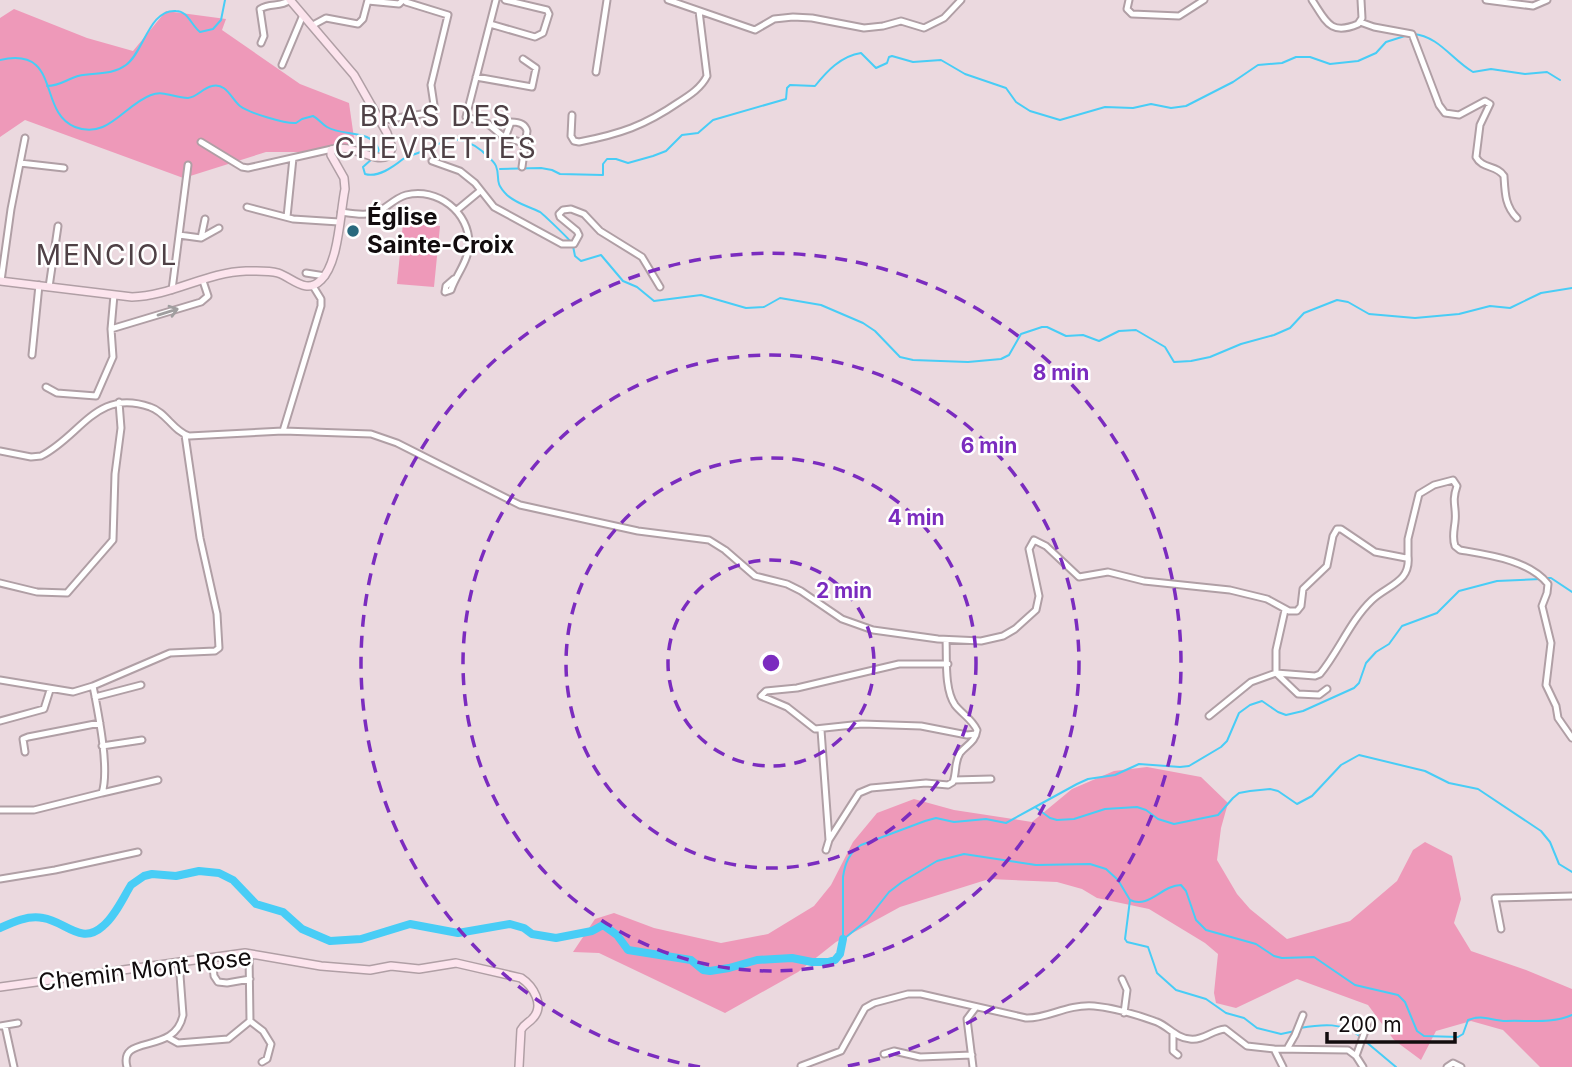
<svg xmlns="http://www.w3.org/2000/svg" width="1572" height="1067" font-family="Inter,sans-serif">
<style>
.green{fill:#ee99b9}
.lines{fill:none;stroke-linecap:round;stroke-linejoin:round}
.stream{stroke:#48cdf6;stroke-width:2}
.river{stroke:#48cdf6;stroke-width:8}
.street-casing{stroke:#b09fa5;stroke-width:9}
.secondary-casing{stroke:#b09fa5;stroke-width:10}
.street{stroke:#fff;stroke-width:5}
.secondary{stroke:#fce4ed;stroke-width:7}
.oneway{stroke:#a09e9f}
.ring{fill:none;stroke:#7b2cbf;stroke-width:3.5;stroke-dasharray:12 9}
.poi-dot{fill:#28687d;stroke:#fff;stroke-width:2.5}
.labels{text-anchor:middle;stroke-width:5;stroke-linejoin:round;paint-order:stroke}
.poi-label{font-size:24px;font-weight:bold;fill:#120c0e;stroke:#fff;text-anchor:start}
.street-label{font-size:24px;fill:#120c0e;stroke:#fff}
.quarter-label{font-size:28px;letter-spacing:2px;fill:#4f4146;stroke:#fff}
.centre{fill:#7b2cbf;stroke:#fff;stroke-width:3.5}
.ring-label{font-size:21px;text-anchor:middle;font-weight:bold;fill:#7b2cbf;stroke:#fff;stroke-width:5;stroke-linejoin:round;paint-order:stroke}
</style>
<rect width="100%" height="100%" fill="#ebd9df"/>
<path class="green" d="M14,9l73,29 46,13 33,-40 60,8 -4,11 78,54 49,19 7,49h-90l-79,25 -1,2 -161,-59 -25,17v-119z
M403,223l37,3 -6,61 -37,-3z
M1147,767l54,10 27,26 -7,25 -4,32 20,34 13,15 37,30 63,-18 47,-40 16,-31 12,-8 27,14 9,43 -7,24 17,28 55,19 46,19v78h-32l-37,-37 -32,-9 -35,10 -15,29 -27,-20 -26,-35 -71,-26 -61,29 -20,-5 -2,-10 4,-39 -13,-11 -56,-34 -52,-11 -15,-9 -25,-7 -68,-3 -89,28 -64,35 -38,30 -73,41 -126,-60 -26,-1 22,-33 19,-6 40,15 67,15 47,-9 46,-28 17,-21 22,-43 24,-29 37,-14 40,11 78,12 40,-33 42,-18z"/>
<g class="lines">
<path class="stream" d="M1413,34c26,2 39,26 60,38l18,-3 34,5 22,-2 13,8
M0,60c62,-14 37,52 75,67 33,13 49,-22 76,-32 13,-5 23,3 37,3 9,-1 15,-10 24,-12 14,-4 20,14 28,20 9,7 46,18 56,17l6,-4 11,-3c6,3 9,8 14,11 16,10 44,1 52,23l-2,4
M47,86c13,0 20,-7 31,-10 17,-4 33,0 48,-11 18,-13 23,-56 50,-54 12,0 15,14 24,21l13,-3 8,-9 4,-20
M373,158l-10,9 2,7c13,4 28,-7 38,-15 5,-3 10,-4 15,-6 26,-11 38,-23 64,-2 4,4 12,10 14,15 5,13 -3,15 11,29 10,9 21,11 33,17 3,2 28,26 30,29
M500,169l41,-1 11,2 8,4 43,1v-11l4,-5h9l12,4 25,-7 13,-5 16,-16 16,-2 15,-13 73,-21 1,-11 3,-3 25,1c12,-15 26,-30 46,-33l15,15 11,-5 2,-6 3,-1 21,6 28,-2 24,14 41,14 10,14 14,9 30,9 45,-13 28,1 18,-4 20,4 15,-2 47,-24 25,-17 24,-2 14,-6h14l20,7 28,-3 18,-8 10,-11 22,-7
M573,246l2,10 6,5 20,-6 22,26 14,6 17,14 47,-6 45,13 18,-1 16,-9 41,7 42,18 12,8 25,26 13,3 55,2 33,-3 8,-4 12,-21 21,-7h5l19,9 17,-1 16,6 20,-10 17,-1 29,17 9,15 17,-1 19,-4 31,-13 33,-9 16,-7 14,-15 33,-13 11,2 21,12 46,4 44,-4 31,-8 20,2 31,-15 31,-5
M1547,578h4l21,14
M1035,807l42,-23 11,-5 27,-4 24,-11 41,3 9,-1 32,-19 6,-6 12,-28 11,-8 12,-4 16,11 8,3 17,-4 51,-23 5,-5 7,-20 10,-11 13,-8 13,-18 35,-13 22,-22 38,-10 44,-2
M1130,900c19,9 32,-15 51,-15l5,6 10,29 10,10 50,14 18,12 8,2 32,-1 41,28 43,10 7,7 12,29 7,5 34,1 5,-3 5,-14c15,-6 24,1 38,1 21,-1 47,3 66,-6
M845,938l22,-18 22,-28 13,-10 35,-21 27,-7 72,11 54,-1 16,5 12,11 12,20 -5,39 2,3 21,5 9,26 19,17 30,9 20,14 18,5 13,10 24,6 14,-3
M843,939v-62c2,-14 6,-24 18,-32l64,-24 11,-3 18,4 32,-3 20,4 29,-16 15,11 7,2 17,-1 31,-10 32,-2 9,3 12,9 16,5 44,-9 15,-17 6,-5 11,-2 20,-2 8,2 19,13 15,-8 29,-31 18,-10 66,16 24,12 29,6 63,42 9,11 9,22 13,8
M1300,1028c23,-4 42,-6 61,9
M1365,1041l31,26"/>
<path class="river" d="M0,928c13,-6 28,-13 43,-10 22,3 38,28 60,8 12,-10 20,-28 28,-41l13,-9 8,-2 24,2 23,-5 20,2 14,7 23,24 27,8 19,17 28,12 31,-2 49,-15 48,9 52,-9 14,4 8,6 24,4 36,-7 11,-6 14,10 11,15 63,10 12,10 7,1 19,-3 28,-8 35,-2 20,4h16l7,-2 5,-6 3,-15"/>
<g class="street-casing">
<path id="street" d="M496,0l-30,117 21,6 18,15 20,5
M668,0l87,30 19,-11 19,-2 19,1 52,10 19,-2 18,-5 23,7 20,-10 17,-18
M1129,0l-2,9 5,5 47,2 25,-16
M1312,0c14,21 18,36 46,24l4,-6 -1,-18
M1486,0l47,6 14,-6
M368,1l31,3 4,-4
M1360,22l14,5 38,7 27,71 6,8 14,2 26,-14 5,3 -10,21 -4,32c6,12 21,8 28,19 1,17 1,30 13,42
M490,24l45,13 8,-4 6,-19 -2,-4 -42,-10
M313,25l13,-7 32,6 5,-5 5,-19
M261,43l3,-7 -4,-27c11,-7 19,-1 30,-9
M282,65l21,-50
M596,72l11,-72
M476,77l56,10 4,-19 -13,-9
M572,115l-1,21 3,5 5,1c41,-8 65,-16 100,-40 11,-7 22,-14 28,-26l-8,-65
M378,121l50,-8 5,-1 1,-7 -3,-20 17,-70 -42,-13
M505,138l6,-16c7,0 14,1 16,9l-5,36
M201,142l41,25 6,1 84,-19
M432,161l28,10 15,12 19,24 68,37h12l5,-9 -2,-4 -17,-14 -1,-3 4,-4 8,-1 13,5 16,17 42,26 18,30
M20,163l44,5
M247,207l46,12 46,3
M457,210l23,-19
M341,212c14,2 28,5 42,-3 7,-5 15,-12 23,-14 31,-8 64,17 63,50 -1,17 -13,30 -18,45l-6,2 1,-6 8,-7
M287,217l6,-59
M179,235l22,3 18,-10
M201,238l4,-19
M306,273l19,3
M1,281l10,-72 14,-71
M49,287l9,-61
M172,290l16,-125
M111,329l90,-27 7,-6 -5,-15
M32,355l7,-70
M46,387l11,6 39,3 17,-39 -2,-28 3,-34
M283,431l38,-125v-7l-8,-13
M0,451l31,6 10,-1c40,-20 55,-68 109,-49 16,5 23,24 39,29l94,-5 88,3 26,9 123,62 118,26 71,9 16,10 30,26 32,8 14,7 41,28 31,11 65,9 43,2 22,-5 12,-7 21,-19 3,-14 -10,-47 5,-9 12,6 33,31 29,-5 36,9 86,9 37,9 22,12h8l4,-5 2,-17 24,-23 6,-30 4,-7h4l34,23 31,6 2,-2v-17l11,-45 15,-9 19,-5 4,6c-6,17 0,21 -2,36 -1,9 -3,16 0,24l5,4c29,5 69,10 88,34l-1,9 -5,13 9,37 -5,42 10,21 2,12 14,20
M0,583l37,9 30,1 46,-53 2,-66 6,-46 -2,-26
M1285,610l-9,40v23l22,21 21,1 8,-6
M948,664h-49l-102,24 -31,3 -5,5 26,11 28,22 47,-5 59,2 46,9 9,-1
M0,680l73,12 20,-6 77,-33 45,-2 4,-3 -2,-34 -17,-76 -15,-103
M95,697l46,-12
M1209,716l42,-34 25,-9 39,3 5,-2c19,-23 30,-53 52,-74 16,-15 39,-18 36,-44
M0,721l44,-12 6,-19
M821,730l8,110 -3,10
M102,746l40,-6
M25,752l-2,-13 5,-2 72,-14
M954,780l37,-1
M102,793l56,-13
M0,810h34l68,-17c8,-24 -4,-81 -9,-107
M829,840l30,-47 12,-5 55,-5 22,2 5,-3c4,-11 1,-19 7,-29 7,-9 15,-10 17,-23 -5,-11 -15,-16 -22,-25 -11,-16 -8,-47 -9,-65
M0,879l55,-9 83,-18
M1501,929l-6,-31 77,-2
M249,954l1,67 13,10 8,13 -4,15 -5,3
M212,958l2,18 4,6 9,1 23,-4
M1122,979l5,11 -3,23
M0,1026l18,-3
M5,1026l9,41
M1173,1034v17l5,4
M169,1038l9,5 50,-4 22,-18
M1274,1049l74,1 8,6 7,11
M1287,1049l8,-14 8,-20
M884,1054l10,-3 26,6 52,-2
M1356,1056l13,-36
M801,1066l40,-15 24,-43 9,-5 34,-9h13l105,24c22,1 40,-14 68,-12 20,2 44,9 63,16 12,5 19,16 33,17 13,2 22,-9 35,-10l22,17 27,3 9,18
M127,1067c-9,-34 48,-11 56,-52l-4,-53
M973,1067l-6,-48 9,-12
M1447,1067l6,-4 8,4"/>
</g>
<g class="secondary-casing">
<path id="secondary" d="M0,281l132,16c39,-1 75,-25 114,-26 10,0 22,-1 32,2 15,5 28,22 43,7 18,-17 19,-67 24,-91l-1,-11 -13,-23v-5c20,-8 41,13 57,6l4,-8 -5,-15 -33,-58 -64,-75
M0,987l245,-34 76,13 49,4 21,-4 28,3 37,-6 65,15c12,8 24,27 12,40 -4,5 -9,6 -12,12l-2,37"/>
</g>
<use href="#street" class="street"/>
<use href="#secondary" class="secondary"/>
</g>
<defs><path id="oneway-shaft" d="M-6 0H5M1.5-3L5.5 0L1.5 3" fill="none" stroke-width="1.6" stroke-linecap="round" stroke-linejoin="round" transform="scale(1.75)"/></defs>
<use class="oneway" href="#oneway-shaft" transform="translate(168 312) rotate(-17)"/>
<g class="ring">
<circle cx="771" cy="663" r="103"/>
<circle cx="771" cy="663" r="205"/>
<circle cx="771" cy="663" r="308"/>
<path d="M700 1067A410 410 0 1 1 842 1067"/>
</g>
<circle class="poi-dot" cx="353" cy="231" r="7"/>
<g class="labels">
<g class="poi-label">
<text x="367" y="225">Église<tspan x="367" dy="28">Sainte-Croix</tspan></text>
</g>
<g class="street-label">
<text transform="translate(145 970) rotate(-7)" y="8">Chemin Mont Rose</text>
</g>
<g class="quarter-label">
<text x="436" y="126">BRAS DES<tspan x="436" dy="32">CHEVRETTES</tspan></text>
<text x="107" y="265">MENCIOL</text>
</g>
</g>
<circle cx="771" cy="663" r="10" class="centre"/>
<g class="ring-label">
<text x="1061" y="380">8 min</text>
<text x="989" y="453">6 min</text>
<text x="916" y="525">4 min</text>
<text x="844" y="598">2 min</text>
</g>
<path d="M1327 1032v10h128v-10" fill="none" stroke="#120c0e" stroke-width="3.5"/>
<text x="1338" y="1032" font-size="21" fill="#120c0e" stroke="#ffffff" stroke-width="5" paint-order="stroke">200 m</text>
</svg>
